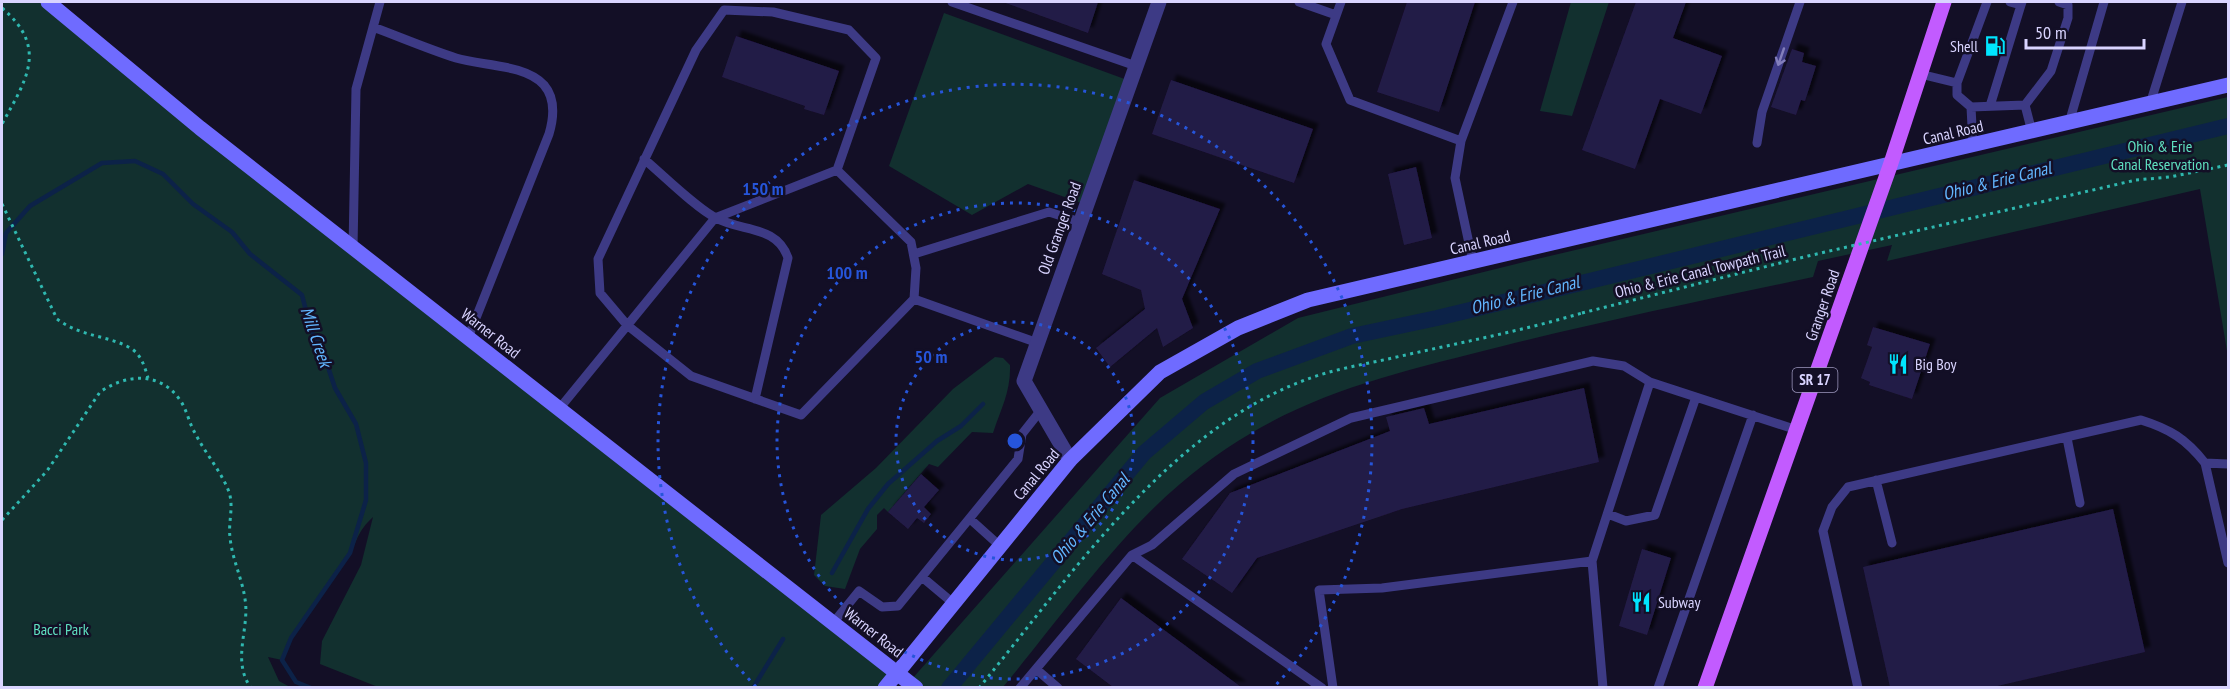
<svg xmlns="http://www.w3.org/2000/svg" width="2230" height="689" font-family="'PT Sans Narrow',sans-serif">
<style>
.green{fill:#12302f}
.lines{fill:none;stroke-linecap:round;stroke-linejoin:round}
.stream{stroke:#0c2248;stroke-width:4.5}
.canal{stroke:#0c2248;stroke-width:16}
.building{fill:#241b47;filter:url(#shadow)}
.path{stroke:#2fb8b0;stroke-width:3;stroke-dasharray:3 4.5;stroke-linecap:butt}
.lane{stroke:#3d3a85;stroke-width:9}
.street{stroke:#3d3a85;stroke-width:15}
.secondary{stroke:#6f6bff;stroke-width:15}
.primary{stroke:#c25bff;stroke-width:15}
.path-bridge{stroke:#2fb8b0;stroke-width:3;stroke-dasharray:3 4.5;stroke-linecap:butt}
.oneway{stroke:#837fbc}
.ring{fill:none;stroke:#2655da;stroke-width:3;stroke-dasharray:3 6}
.labels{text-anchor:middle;stroke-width:5;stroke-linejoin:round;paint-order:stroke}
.shield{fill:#130f26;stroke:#9e99be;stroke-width:1.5}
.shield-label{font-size:15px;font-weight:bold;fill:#d9d4ff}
.poi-label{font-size:16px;fill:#d9d4ff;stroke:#130f26;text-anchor:start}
.street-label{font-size:16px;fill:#d9d4ff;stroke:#130f26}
.park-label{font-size:16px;fill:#5fe0c0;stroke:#130f26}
.water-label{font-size:18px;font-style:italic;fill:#62b6ff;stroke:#130f26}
.centre{fill:#2655da;stroke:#130f26;stroke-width:3}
.ring-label{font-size:18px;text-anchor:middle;font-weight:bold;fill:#2655da;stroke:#130f26;stroke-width:5;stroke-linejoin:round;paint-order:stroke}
</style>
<defs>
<filter id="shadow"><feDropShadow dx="5.5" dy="-5.5" stdDeviation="1.5" flood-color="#0009"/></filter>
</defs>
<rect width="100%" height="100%" fill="#130f26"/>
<path class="green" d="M2,2h46l849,671 -12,15 -507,-1 -58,-23 2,-23 39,-76 12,-48c-16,15 -14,21 -24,38 -22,36 -51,66 -67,105l-14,-3 11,24 11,6h-288z
M1571,2h38l-37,114 -32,-5z
M944,13l186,68 -43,124 -59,-21 -56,31 -83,-49z
M2228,97v260l-28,-168 -313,72 5,-16 -74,16 -5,16c-104,22 -207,43 -310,69 -123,31 -223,52 -323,138 -64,54 -123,138 -177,203l-99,1 256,-290 138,-80 222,-55z
M995,357l8,1 7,7c1,26 -9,44 -17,68l-21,-1 -34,35 -9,-3 -41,48 -4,-4 -7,7v14l-17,20 -15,40 -20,-3 -11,-11 7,-60 55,-47 77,-79z"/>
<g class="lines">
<path class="stream" d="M2,254l4,-21 24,-27 72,-43 33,-2 28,13 30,30 39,28 18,22 52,41 9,35 13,25 11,33 21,36 10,39v37l-16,53 -59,85 -9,22 14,22 15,6
M832,573l36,-64 20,-25 49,-43 24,-15 22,-22
M753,688l30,-49"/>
<path class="canal" d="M949,688l195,-235 60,-51 53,-31 95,-35 85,-18 791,-192"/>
</g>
<path class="building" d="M1003,2h95l-10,31z
M1407,2h68l-36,110 -62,-20z
M1636,2h50l-13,36 49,18 -21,58 -41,-15 -25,70 -53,-19z
M736,36l103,35 -15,44 -20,-6 1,-3 -83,-29z
M1792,49l12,4 -2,9 14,4 -11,35 -4,-1 -5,15 -25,-8z
M1171,80l142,49 -19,54 -142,-49z
M1416,167l16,71 -28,7 -16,-71z
M1134,180l86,29 -38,90 11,29 -30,19 -6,-19 -47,39 -14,-19 49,-39 -4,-19 -39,-16z
M1873,327l57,17 -18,55 -43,-14 1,-3 -9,-4 11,-31 -5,-2z
M1584,388l15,74 -197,47 -145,49 -25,35 -50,-34 48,-66 160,-62 -4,-14 38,-9 5,16z
M921,474l18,16 -15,17 7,7 -7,9 -7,-5 -9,11 -20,-17z
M2113,509l32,143 -152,35h-103l-27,-120z
M1642,549l29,9 -24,77 -28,-9z
M1121,598l120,89h-128l-37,-28z"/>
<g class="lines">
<path class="path" d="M2,8c47,40 24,72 0,116
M2136,180l34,-3 58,-12
M2,204l55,115c26,19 52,16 75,30 10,7 13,19 16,29
M2,520l45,-49 53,-79c26,-18 60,-21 80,8 7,10 9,23 15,33 10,20 26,38 34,59 5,15 -1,31 1,45 2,22 12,41 15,62 5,30 -14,61 6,89
M979,688c91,-111 187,-256 326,-308 26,-10 55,-15 83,-21 65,-15 130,-27 194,-46"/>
<path class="lane" d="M952,2l184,64
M1299,2l37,13
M1341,2l-15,42 24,56 111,41
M2010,2l11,3 1,-3
M373,27c27,10 55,22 83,31 26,8 69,6 88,27 12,14 10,32 5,49l-81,204
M1920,74l37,9
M2150,104l32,-102
M2025,105l26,-34 17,-53v-13l-9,-3
M1990,106l31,-101
M1971,107l-14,-12v-12l30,-81
M2069,123l35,-121
M1757,143l5,-31 38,-110
M1973,146l-2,-39 54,-2 7,27
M644,159c19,16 52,49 72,59 26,14 61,7 72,40l-33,141
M353,248l3,-159 24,-87
M914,254l135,-42 31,10
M1473,262l-18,-84 6,-37 52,-139
M914,299l2,-31 -5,-26 -74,-72 39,-112 -27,-28 -76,-18 -49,-2 -28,40 -98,209 2,34 27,32 64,51 110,39 113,-116 124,44
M1650,382l147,48
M559,409l156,-191 122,-48
M2067,438l13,65
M2228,464l-23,-1 23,100
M1876,480l16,63
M1608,514l18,7 29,-6 41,-118
M970,519l30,27
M1132,555l190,133
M1592,561l11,127
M922,577l31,26
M833,623l26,-32 23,16 16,-1 120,-147 4,-25 19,-24
M1036,669l22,19
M1020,688l112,-133 20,-10 82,-71 117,-56 242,-57 31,5 26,16 -58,179 -210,27 -63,2 14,98
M1658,688l95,-273
M1858,688l-35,-157 9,-24 16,-20 293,-67c29,9 45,19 64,43"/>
<path class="street" d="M1070,460l-46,-79 135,-379"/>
<path class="secondary" d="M48,2l152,126 716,560
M885,688l185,-228 90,-88 78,-44 70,-28 920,-215"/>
<path class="primary" d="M1705,688l185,-522 54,-164"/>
<path class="path-bridge" d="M1582,313l226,-57 328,-76"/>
</g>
<defs><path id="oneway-shaft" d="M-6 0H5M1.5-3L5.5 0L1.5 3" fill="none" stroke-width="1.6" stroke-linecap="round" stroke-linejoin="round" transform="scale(1.5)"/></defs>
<use class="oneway" href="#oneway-shaft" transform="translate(1781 57) rotate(109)"/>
<g class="ring">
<circle cx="1015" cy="441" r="119"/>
<circle cx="1015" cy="441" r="238"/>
<path d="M756 687A357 357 0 1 1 1274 687"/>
</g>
<defs>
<g id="fuel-bare" transform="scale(1.62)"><path d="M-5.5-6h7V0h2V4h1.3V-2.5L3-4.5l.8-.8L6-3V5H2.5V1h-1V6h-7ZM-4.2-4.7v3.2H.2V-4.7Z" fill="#00e5ff" stroke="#130f26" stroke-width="2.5" paint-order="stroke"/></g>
<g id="restaurant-bare" transform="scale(1.62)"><path d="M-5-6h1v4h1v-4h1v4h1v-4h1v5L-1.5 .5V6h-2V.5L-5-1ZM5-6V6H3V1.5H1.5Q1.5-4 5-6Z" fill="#00e5ff" stroke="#130f26" stroke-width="2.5" paint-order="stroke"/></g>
</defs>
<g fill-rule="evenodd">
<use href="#fuel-bare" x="1995" y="46"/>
<use href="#restaurant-bare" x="1898" y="364"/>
<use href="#restaurant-bare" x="1641" y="602"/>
</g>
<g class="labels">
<rect class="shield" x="1792.5" y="368" width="45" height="24" rx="4.5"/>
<g class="shield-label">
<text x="1815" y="385">SR 17</text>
</g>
<g class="poi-label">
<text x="1978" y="52" text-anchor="end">Shell</text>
<text x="1915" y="370">Big Boy</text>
<text x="1658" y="608">Subway</text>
</g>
<g class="street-label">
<text transform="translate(1953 132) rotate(-13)" y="6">Canal Road</text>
<text transform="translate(1059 228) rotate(-70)" y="6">Old Granger Road</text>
<text transform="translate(1480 242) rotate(-13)" y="6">Canal Road</text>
<text transform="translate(1700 271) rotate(-14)" y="6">Ohio &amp; Erie Canal Towpath Trail</text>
<text transform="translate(1822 305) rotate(-71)" y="6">Granger Road</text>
<text transform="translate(491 333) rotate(38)" y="6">Warner Road</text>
<text transform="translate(1036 474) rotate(-50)" y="6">Canal Road</text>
<text transform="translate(874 632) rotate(38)" y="6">Warner Road</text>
</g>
<g class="park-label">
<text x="2160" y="152">Ohio &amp; Erie<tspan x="2160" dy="18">Canal Reservation</tspan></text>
<text x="61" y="635">Bacci Park</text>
</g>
<g class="water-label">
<text transform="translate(1997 181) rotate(-14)" y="6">Ohio &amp; Erie Canal</text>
<text transform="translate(1525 295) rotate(-14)" y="6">Ohio &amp; Erie Canal</text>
<text transform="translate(316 337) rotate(71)" y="6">Mill Creek</text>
<text transform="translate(1090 519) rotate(-50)" y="6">Ohio &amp; Erie Canal</text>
</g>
</g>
<circle cx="1015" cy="441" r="9" class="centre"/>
<g class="ring-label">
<text x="763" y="195">150 m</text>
<text x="847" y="279">100 m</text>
<text x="931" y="363">50 m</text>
</g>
<rect width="2230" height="689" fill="none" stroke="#d9d4ff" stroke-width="6"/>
<path d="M2026 39v9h118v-9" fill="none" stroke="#d9d4ff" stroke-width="3"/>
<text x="2035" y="39" font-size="18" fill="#d9d4ff" stroke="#130f26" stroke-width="4.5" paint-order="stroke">50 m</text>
</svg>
